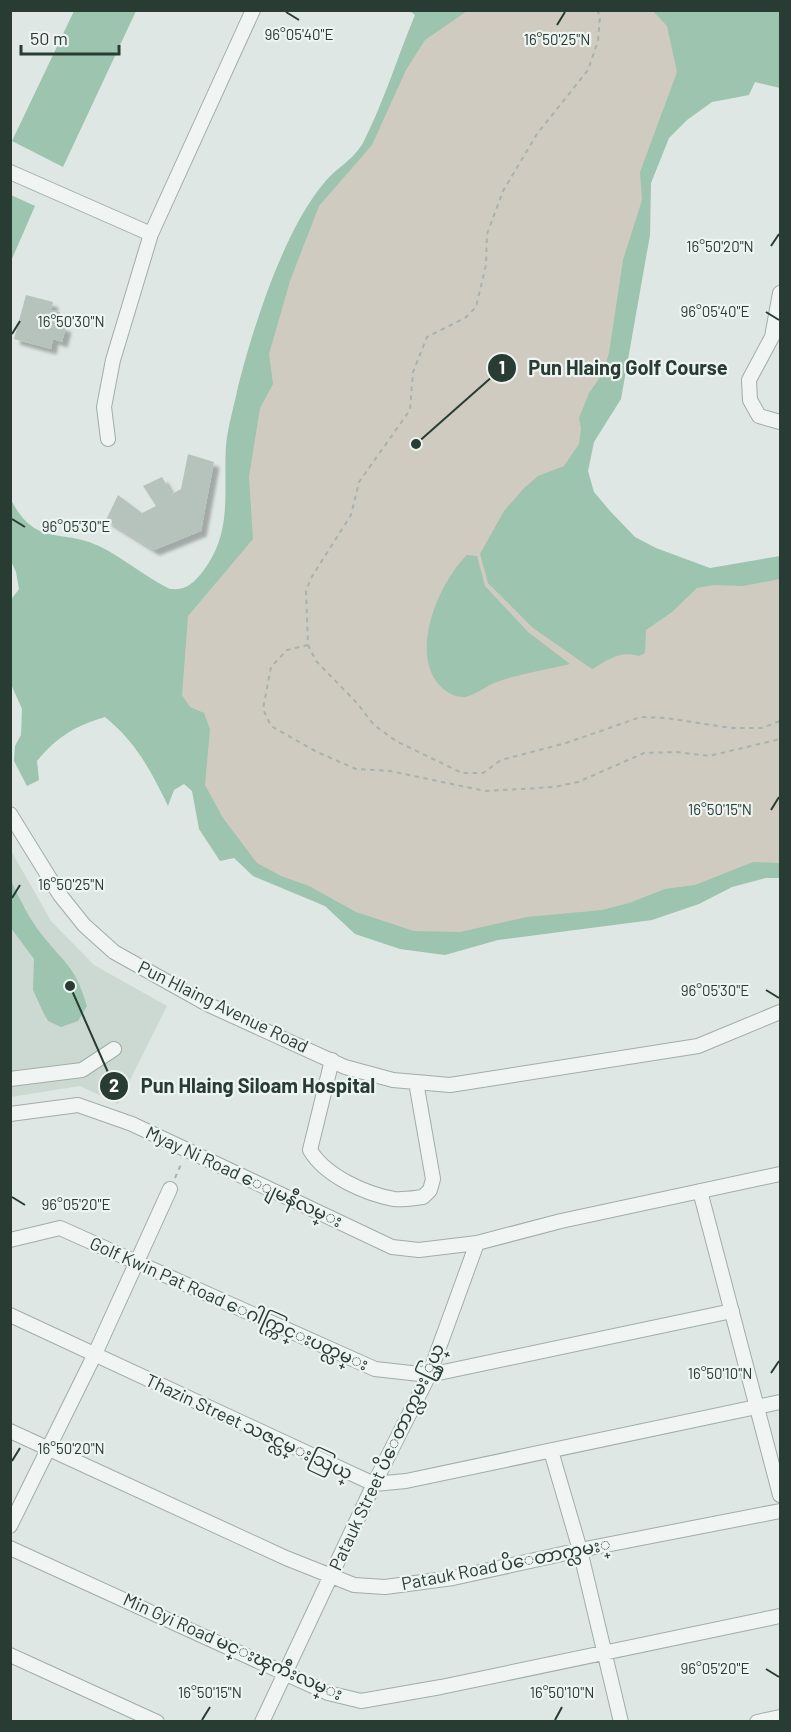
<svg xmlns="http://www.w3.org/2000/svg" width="791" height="1732" font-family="Barlow,'Noto Sans Myanmar',sans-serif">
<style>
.built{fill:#ccd8d2}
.green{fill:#d0cbc0}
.water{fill:#9cc4ae}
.building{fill:#b6c3bd;filter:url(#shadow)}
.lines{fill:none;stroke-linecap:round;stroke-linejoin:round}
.minor-casing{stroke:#a0ada8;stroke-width:16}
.path{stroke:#a8b2ae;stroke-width:2;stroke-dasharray:4.5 4.5;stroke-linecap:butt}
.minor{stroke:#f0f5f3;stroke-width:14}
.ticks{fill:none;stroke:#293c34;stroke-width:2}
.labels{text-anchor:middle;stroke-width:4.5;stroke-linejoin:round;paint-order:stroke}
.street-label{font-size:18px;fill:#293c34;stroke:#edf4f1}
.ticks-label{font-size:15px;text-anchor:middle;fill:#293c34;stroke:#edf4f1;stroke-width:4.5;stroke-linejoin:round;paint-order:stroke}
.leader{fill:none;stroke:#293c34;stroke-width:2}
.callout-dot{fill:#293c34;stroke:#edf4f1;stroke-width:2}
.mark-label{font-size:18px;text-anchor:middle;font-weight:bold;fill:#fff}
.callout-label{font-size:20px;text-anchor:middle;font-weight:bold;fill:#293c34;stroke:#edf4f1;stroke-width:4.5;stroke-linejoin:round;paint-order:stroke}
</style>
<defs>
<filter id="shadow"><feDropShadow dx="5.5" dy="5.5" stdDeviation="1.5" flood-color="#0004"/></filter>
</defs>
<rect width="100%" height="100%" fill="#dee7e3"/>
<path class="built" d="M10,849l41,72 43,44 73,41 -49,98 -38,-18 -69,11z"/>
<path class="green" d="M421,11h359l-86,65 -42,84 -34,195 -50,143 117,80 95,-12v307l-133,34 -198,35 -80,-13 -110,-57 -128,-173 104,-161 15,-149 49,-155 28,-44 41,-47z"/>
<path class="water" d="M74,11h62l-73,156 -51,-26z
M410,11h57l-42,29 -19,30 -34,75 -53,61 -29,75 -21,73 4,30 -13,24 -11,69 4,62 -65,77 -6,79 8,12 14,6 6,16 -5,56 18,33 34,45 24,13 28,10 47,26 58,19 46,1 67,-15 75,-7 27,-7 36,-14 30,-4 58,-23 27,1v15h-14l-34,9 -33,17 -47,16 -154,20 -53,15 -45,-6 -45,-15 -30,-28 -72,-30 -19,-18 -14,3 -21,-32 -7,-38 -8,-7 -10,6 -6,16c-17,-35 -32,-64 -63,-89 -30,9 -47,19 -68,44l2,19 -12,6 -13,-25 1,-15 6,-11 1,-26 -11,-25 -1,-83 9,-12 -3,-17 -5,-11v-61c26,49 50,27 90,47 24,12 44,30 69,42 15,1 20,-3 30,-14 34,-41 23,-82 26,-130 2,-19 8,-39 12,-58 15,-60 46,-157 86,-204 13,-16 30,-23 40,-42 20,-40 34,-85 51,-126z
M653,11h127v77l-25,-6 -6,13 -37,7 -25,18 -18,18 -18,45 -1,52 -29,164 -27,43 -6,29 6,21 16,19 25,26 21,11 54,20 70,-12v23l-37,7 -29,-1 -17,3 -25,24 -26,18 -1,23 -6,3c-19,-6 -31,4 -47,13l-59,-41 -45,-45 -8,-29 24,-43 20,-23 14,-12 26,-10 15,-22 2,-16 -2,-10 10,-25 14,-20 6,-20 14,-93 19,-60 -2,-28 37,-100 -10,-46z
M11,195l24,11 -24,55z
M467,555l10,1 8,30 43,46 42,32c-25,6 -52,10 -76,19 -9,4 -19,12 -29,14 -9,1 -19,-5 -24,-10 -33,-33 -2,-105 26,-132z
M11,881c9,18 18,38 31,54 24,30 33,31 45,71l-9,15 -17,6 -13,-6 -5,-9 -10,-22 1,-31 -23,-31z"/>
<path class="building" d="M26,295l27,7 -2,8 9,2 -3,12 9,3 -4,15 -9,-3 -2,10 -37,-10z
M188,454l26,8 -13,69 -47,19 -48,-30 12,-25 24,18 14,-7 -13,-20 19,-9 10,17 9,-5z"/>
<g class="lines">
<g class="minor-casing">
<path id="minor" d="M10,172l141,62
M780,293l-8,44 -23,43 1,20 9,16 21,6
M108,439l-4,-32 9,-47 38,-126 102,-224
M10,814l50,81 24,30 30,27 93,52 138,63 48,13 57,5 248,-39 82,-34
M332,1060l-22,90c15,26 56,44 84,49 9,1 20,-1 29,-2l7,-7 3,-11 -17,-97
M10,1079l72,-9 32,-21
M10,1114l68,-9 54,19 260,123 27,3 58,-7
M700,1191l80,304
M10,1240l50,-12 315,141 54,6 303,-64
M10,1315l364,169 32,-3 374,-79
M10,1431l276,127 68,27 31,2 68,-9 127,-28 200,-39
M551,1451l29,99 41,172
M10,1526l84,-170 76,-167
M10,1548l318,145 33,8 80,-14 339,-71
M10,1655l147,67
M262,1722l112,-238 55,-109 48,-132 84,-22 219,-47
M757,1722l23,-5"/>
</g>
<path class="path" d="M597,10l3,6 -2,25 -10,29 -51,64 -34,57 -16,43 -1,31 -10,42 -11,11 -38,19 -14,35 -3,38 -51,72 -8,33 -40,63 -5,13 2,54 8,16 41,42 17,22 22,16 66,32h21l18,-13 65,-17 75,-26 25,1 65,10h31l18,-7
M308,645l-21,5 -16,17 -8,42 8,17 46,26 39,17 34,2 95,20 69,-4 24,-5 66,-29 32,-1 33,4 71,-17
M175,1178l7,-16"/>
<use href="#minor" class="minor"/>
</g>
<path class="ticks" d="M286,12l13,8M557,25l8,-13M771,246l8,-12M766,312l13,8M12,334l8,-13M12,519l13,8M771,810l8,-13M12,898l8,-13M766,990l13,8M12,1197l13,8M771,1373l8,-12M12,1461l8,-13M766,1669l13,8M202,1720l8,-13M555,1720l7,-13"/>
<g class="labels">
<g class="street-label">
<text transform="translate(223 1007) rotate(26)" y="6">Pun Hlaing Avenue Road</text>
<text transform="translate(244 1177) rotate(25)" y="6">Myay Ni Road ေျမနီလမ္း</text>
<text transform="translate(229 1304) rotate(24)" y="6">Golf Kwin Pat Road ေဂါက္ကြင္းပတ္လမ္း</text>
<text transform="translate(249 1427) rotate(25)" y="6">Thazin Street သဇင္လမ္းသြယ္</text>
<text transform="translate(387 1457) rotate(-65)" y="6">Patauk Street ပိေတာက္လမး္သြယ္</text>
<text transform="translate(506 1564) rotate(-11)" y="6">Patauk Road ပိေတာက္လမး္</text>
<text transform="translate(233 1647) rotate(24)" y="6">Min Gyi Road မင္းၾကီးလမ္း</text>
</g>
</g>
<g class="ticks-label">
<text x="299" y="40">96°05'40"E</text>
<text x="557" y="45">16°50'25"N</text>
<text x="720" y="252">16°50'20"N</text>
<text x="715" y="317">96°05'40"E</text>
<text x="71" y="327">16°50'30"N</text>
<text x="76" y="532">96°05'30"E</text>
<text x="720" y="815">16°50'15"N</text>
<text x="71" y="890">16°50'25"N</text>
<text x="715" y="996">96°05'30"E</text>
<text x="76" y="1210">96°05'20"E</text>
<text x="720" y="1379">16°50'10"N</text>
<text x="71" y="1454">16°50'20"N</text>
<text x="715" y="1674">96°05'20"E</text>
<text x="210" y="1698">16°50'15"N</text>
<text x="562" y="1698">16°50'10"N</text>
</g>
<path class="leader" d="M416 444L502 368M70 986L114 1086"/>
<g class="callout-dot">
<circle cx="416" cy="444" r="6"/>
<circle cx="70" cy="986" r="6"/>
<circle cx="502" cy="368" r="15"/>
<circle cx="114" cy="1086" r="15"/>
</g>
<g class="mark-label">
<text x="502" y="374">1</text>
<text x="114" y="1092">2</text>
</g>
<g class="callout-label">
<text x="628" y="375">Pun Hlaing Golf Course</text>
<text x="258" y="1093">Pun Hlaing Siloam Hospital</text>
</g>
<rect width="791" height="1732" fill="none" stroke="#293c34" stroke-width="24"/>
<path d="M21 45v9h98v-9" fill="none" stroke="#293c34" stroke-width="3"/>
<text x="30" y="45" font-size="18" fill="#293c34" stroke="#edf4f1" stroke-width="4.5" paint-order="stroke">50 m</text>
</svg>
